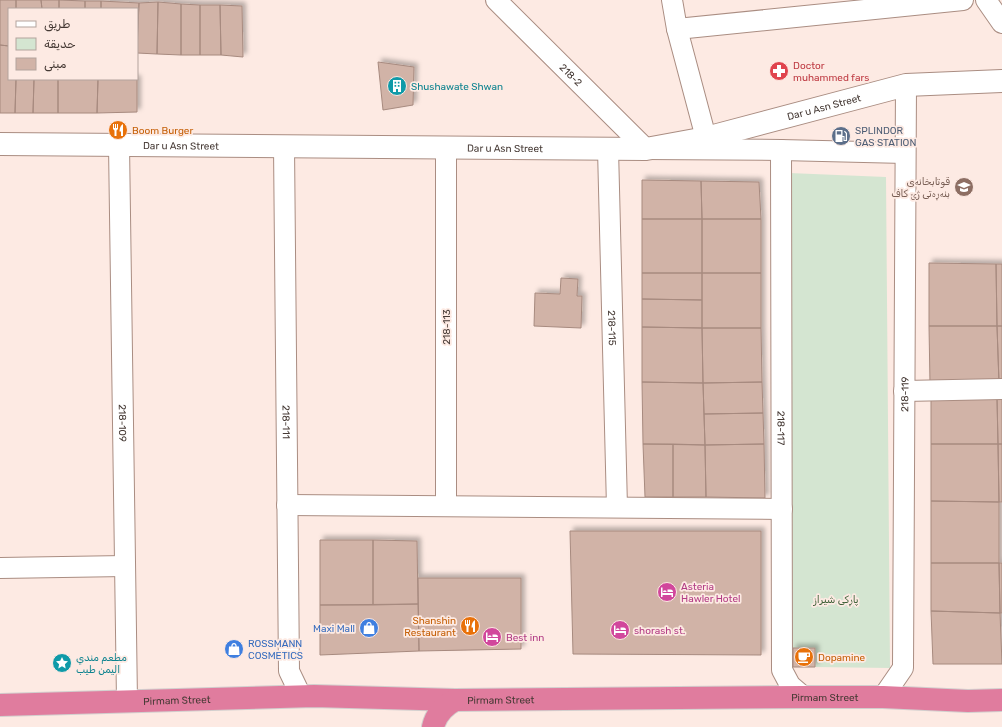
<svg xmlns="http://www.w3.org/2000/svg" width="1002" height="727" font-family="Rubik,'Noto Naskh Arabic',sans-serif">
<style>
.green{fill:#d4e5d1}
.building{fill:#d1b3a7;stroke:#a78a7f;filter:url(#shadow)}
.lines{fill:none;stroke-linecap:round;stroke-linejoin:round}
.minor-casing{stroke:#aa8d82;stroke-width:22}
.tertiary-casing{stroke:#aa8d82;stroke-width:24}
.trunk-casing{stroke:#d2cfce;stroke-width:24}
.minor{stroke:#fff;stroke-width:20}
.tertiary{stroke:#fff;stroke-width:22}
.trunk{stroke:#e07c9e;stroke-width:22}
.labels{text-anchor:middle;stroke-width:3.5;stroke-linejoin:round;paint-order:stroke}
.health-label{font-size:10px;fill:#be3a42;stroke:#fdeae3;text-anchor:start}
.street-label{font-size:10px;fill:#453934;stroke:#fdeae3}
.culture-label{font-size:10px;fill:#0d838f;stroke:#fdeae3;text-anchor:start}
.food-label{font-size:10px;fill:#c56008;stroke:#fdeae3;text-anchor:start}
.service-label{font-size:10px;fill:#4e5e75;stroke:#fdeae3;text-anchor:start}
.education-label{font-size:10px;fill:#785e54;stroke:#fdeae3;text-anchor:end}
.hotel-label{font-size:10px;fill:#b23c85;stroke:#fdeae3;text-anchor:start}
.park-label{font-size:10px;fill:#3d6037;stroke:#fdeae3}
.shop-label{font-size:10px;fill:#366cbe;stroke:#fdeae3;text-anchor:end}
</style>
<defs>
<filter id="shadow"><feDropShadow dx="3.5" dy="-3.5" stdDeviation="2" flood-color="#0004"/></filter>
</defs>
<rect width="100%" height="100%" fill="#fdeae3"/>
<path class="green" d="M789,173l97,4 4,491 -75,-1v-19l-34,1z"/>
<path class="building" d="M0,0h16v9h-7v37l-9,-1z
M16,0h25l1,9h-26z
M41,0h18v9h-17z
M59,0l26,1v8h-26z
M85,1h16v8h-16z
M101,1l38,2 -2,40v-34h-36z
M158,2l-1,52 -20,-1 2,-50z
M158,2l23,2v51l-24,-1z
M181,4l19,1v50h-19z
M200,5h20l1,50h-21z
M220,5l22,1 1,51 -22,-2z
M0,45l9,1v33h7l-1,34h-15z
M378,62l36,5 -1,38 -30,5z
M16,79h18l-1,34h-18z
M34,79h24v34h-25z
M58,79h40l-1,34h-39z
M98,79h39v33l-40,1z
M642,180l59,1 1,38h-60z
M701,181l58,1 2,37h-59z
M642,219h60v54h-60z
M702,219h59v54h-59z
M929,263l67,1 1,62h-68z
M996,264h6v62h-5z
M642,273h60v27l-60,-1z
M702,273h59v55h-59z
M561,278l17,1 -1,17h5l-1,32 -47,-2 1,-33 25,1z
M642,299l60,1v28l-60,-1z
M929,326h68l2,57 -69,1z
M997,326h5v57h-3z
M642,327l60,1 1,55 -61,-1z
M702,328h59l1,54 -59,1z
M642,382l61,1 2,62 -62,-1z
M762,382l1,31 -59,1 -1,-31z
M931,398h66l1,46h-67z
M997,398h5v46h-4z
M763,413l1,31 -59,1 -1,-31z
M643,444h30v53h-28z
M673,444l32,1 1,52h-33z
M764,444l1,54 -59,-1 -1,-52z
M931,444h67l1,58 -68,-1z
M998,444h4v58h-3z
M931,501l68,1v61h-68z
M570,531h191v124l-188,-1z
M320,540h53v65h-53z
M373,540l44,1 1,63 -45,1z
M931,563h68l1,50 -69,-2z
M999,563h3v50h-2z
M418,578h103v71l-102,2z
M418,604l1,47 -99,4v-50z
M931,611l69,2 2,51h-69z
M793,648h22v19h-22z"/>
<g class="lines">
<g class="minor-casing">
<g id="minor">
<path id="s1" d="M496,0l150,149 135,1 124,3"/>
<path d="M672,0l5,29 29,109"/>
<path d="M986,0l16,23"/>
<path d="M677,29l286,-29"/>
<path id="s2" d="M119,145l8,556"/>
<path id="s3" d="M284,146l5,525 12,25"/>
<path d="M446,147v359"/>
<path id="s4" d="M608,149l9,358"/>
<path id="s5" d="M781,150l1,520 8,15 14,12"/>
<path d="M904,391l98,-2"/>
<path d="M287,505l495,4"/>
<path d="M0,568l125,-2"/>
<path id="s6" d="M883,697l20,-29 3,-583"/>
</g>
</g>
<g class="tertiary-casing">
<g id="tertiary">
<path id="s7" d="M0,144l646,5 60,-11 200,-53 96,-4"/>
</g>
</g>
<g class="trunk-casing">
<g id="trunk">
<path id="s8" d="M0,705l314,-9 141,4 349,-3h79l85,4 34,-1"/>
<path d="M433,727c3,-13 11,-21 22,-27"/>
</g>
</g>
<use href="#minor" class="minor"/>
<use href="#tertiary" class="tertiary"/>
<use href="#trunk" class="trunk"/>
</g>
<defs>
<g id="pharmacy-disc" transform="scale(1)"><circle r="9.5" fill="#e0444e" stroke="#fdeae3"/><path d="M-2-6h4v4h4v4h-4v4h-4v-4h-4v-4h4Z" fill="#fff"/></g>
<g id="building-disc" transform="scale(1)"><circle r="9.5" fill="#0f9aa8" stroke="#fdeae3"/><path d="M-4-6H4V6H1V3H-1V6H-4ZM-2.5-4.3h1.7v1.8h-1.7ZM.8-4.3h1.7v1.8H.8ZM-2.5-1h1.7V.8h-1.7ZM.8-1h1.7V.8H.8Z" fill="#fff"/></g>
<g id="restaurant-disc" transform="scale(1)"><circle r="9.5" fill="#e8710a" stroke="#fdeae3"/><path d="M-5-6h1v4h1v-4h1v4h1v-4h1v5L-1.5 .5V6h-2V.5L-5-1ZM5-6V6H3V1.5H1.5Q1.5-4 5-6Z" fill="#fff"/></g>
<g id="fuel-disc" transform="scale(1)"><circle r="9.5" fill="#5c6f8a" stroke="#fdeae3"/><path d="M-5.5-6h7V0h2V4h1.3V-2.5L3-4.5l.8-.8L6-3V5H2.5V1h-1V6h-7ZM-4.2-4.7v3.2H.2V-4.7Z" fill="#fff"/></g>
<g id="school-disc" transform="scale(1)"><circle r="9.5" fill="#8d6e63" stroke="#fdeae3"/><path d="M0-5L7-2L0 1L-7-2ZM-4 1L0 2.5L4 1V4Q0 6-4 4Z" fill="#fff"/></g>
<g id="hotel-disc" transform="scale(1)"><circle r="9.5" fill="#d1479c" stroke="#fdeae3"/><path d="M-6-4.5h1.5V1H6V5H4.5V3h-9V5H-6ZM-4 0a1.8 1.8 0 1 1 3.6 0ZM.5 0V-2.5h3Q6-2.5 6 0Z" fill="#fff"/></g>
<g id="shop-disc" transform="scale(1)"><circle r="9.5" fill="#3f7fe0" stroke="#fdeae3"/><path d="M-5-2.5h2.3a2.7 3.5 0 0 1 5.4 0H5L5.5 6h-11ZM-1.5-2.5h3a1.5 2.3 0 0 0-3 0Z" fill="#fff"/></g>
<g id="cafe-disc" transform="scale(1)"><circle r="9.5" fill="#e8710a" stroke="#fdeae3"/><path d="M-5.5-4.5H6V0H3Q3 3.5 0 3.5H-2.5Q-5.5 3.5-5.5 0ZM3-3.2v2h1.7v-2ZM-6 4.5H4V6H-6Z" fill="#fff"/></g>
<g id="sight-disc" transform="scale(1)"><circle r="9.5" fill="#0f9aa8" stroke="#fdeae3"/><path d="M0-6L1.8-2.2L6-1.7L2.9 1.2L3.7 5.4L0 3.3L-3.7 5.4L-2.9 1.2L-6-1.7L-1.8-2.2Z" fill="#fff"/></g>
</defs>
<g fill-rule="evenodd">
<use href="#pharmacy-disc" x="779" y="71"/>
<use href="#building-disc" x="397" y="86"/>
<use href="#restaurant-disc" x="118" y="130"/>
<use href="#fuel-disc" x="841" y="136"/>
<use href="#school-disc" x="964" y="187"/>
<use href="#hotel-disc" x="667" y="592"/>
<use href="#restaurant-disc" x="470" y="626"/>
<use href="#shop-disc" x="369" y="628"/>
<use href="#hotel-disc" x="620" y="630"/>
<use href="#hotel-disc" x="492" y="637"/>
<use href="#shop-disc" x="234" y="649"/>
<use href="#cafe-disc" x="804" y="657"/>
<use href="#sight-disc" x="62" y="663"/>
</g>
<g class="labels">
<g class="health-label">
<text x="793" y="69">Doctor<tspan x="793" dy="12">muhammed fars</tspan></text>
</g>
<g class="street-label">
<text dy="4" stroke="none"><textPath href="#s1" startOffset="106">218-2</textPath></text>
<text dy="4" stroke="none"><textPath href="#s7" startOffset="829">Dar u Asn Street</textPath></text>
<text dy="4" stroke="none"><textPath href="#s7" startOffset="181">Dar u Asn Street</textPath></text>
<text dy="4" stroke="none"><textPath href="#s7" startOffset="505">Dar u Asn Street</textPath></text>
<text transform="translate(446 327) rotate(-90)" y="4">218-113</text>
<text dy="4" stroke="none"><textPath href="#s4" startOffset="179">218-115</textPath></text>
<text dy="4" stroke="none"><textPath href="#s6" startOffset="309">218-119</textPath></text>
<text dy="4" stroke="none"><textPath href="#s3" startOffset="276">218-111</textPath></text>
<text dy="4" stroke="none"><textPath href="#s2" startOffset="278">218-109</textPath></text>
<text dy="4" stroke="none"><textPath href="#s5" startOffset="278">218-117</textPath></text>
<text dy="4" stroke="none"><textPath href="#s8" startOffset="825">Pirmam Street</textPath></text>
<text dy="4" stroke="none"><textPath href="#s8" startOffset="177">Pirmam Street</textPath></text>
<text dy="4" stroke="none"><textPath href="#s8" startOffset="501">Pirmam Street</textPath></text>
</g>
<g class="culture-label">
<text x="411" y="90">Shushawate Shwan</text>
<text x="76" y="661">مطعم مندي<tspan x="76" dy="12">اليمن طيب</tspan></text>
</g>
<g class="food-label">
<text x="132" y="134">Boom Burger</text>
<text x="456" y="624" text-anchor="end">Shanshin<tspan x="456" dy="12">Restaurant</tspan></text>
<text x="818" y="661">Dopamine</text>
</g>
<g class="service-label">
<text x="855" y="134">SPLINDOR<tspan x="855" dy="12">GAS STATION</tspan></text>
</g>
<g class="education-label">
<text x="950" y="185">قوتابخانەی<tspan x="950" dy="12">بنەڕەتی ژێ کاف</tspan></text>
</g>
<g class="hotel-label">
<text x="681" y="590">Asteria<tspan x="681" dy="12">Hawler Hotel</tspan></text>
<text x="634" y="634">shorash st.</text>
<text x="506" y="641">Best inn</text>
</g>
<g class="park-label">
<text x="836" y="603">پاڕکی شیراز</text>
</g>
<g class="shop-label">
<text x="355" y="632">Maxi Mall</text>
<text x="248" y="647" text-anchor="start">ROSSMANN<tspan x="248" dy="12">COSMETICS</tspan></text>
</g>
</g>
<rect x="8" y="8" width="130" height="72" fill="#fdeae3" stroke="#b3a39d"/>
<rect x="16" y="21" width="20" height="6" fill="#ffffff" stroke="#b3a39d"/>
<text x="44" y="28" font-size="12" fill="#453934">طريق</text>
<rect x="16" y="38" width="20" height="12" fill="#d4e5d1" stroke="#b3a39d"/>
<text x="44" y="48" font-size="12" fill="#453934">حديقة</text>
<rect x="16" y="58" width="20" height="12" fill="#d1b3a7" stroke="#b3a39d"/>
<text x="44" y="68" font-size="12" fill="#453934">مبنى</text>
</svg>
